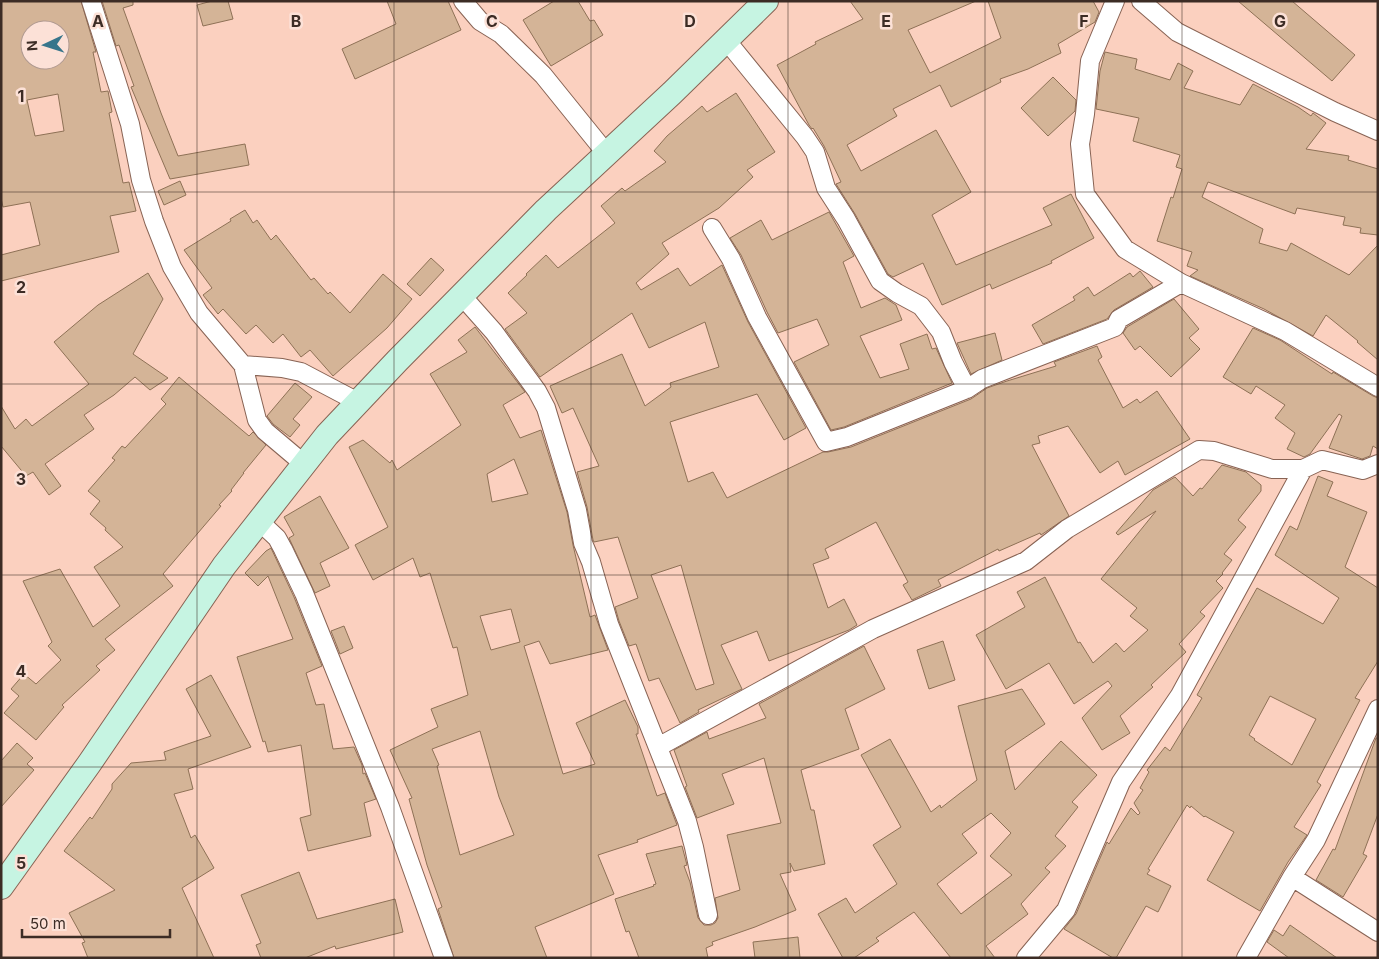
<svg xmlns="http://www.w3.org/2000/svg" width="1379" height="959" font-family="Inter,sans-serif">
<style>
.building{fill:#d4b497;stroke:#8e7156;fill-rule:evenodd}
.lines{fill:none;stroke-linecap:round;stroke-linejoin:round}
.minor-casing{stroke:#886354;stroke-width:20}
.secondary-casing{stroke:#886354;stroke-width:26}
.minor{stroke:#fff;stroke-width:18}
.secondary{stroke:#c6f4e2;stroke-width:24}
.grid{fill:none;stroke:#3c2c25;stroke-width:1;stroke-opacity:0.55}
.grid-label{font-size:16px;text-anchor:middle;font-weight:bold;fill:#3c2c25;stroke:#fce1d7;stroke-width:5;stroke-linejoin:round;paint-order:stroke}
</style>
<rect width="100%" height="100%" fill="#fbd0bf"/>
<path class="building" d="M1,1h80l15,51h-3l8,40 7,-1 4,21 -3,1 14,70 6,-1 7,29 -26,5 9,36 -118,29v-26l39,-10 -10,-43 -27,5 -2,-9zM30,30h30v30h-30zM58,94l6,37 -29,5 -8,-36z
M102,1h31v4l-10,3 38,105 17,43 67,-12 4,21 -79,14 -39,-92 3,-1 -15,-41 -3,1z
M212,1h16l5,18 -30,7 -6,-21z
M387,1h61l13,29 -106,49 -13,-30 54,-25z
M554,1h24l12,20 4,-1 9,15 -52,31 -28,-46z
M850,1h126l-68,29 22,43 71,-35 -13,-37h105l6,11 -4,10 -37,22 3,9 -33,16 -28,10 1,3 -50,25 -11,-22 -47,24 4,7 -50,29 14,26 75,-41 35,62 -39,23 24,50 96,-40 -9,-17 28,-14 23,44 -43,23 1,2 -60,26 -2,-5 -48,21 -19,-42 -30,14 -5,-3 -33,-60 -19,-30 5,-2 -17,-36 -11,-18 -1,1 -3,-4 -32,-60 39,-21 -1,-2 48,-23z
M1238,1h54l63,54 -23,26z
M1105,52l32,7 -2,10 35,11 8,-17 15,8 -9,17 56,17 13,-21 45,23 13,9 2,-3 13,10 -20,26 43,7 -1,4 30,9v66l-18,-2 1,-5 -18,-3 2,-8 -48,-9 -2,6 -87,-32 -6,15 61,32 -4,14 28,8 4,-8 58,32 29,-30v115l-21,-18 1,-1 -32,-26 -13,21 -49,-27 -74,-33 8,-6 -11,-4 5,-14 -35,-11 14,-44 2,1 9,-29 -6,-2 4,-12 -47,-14 6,-23 -43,-9 4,-38z
M1053,77l23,23 -1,11 -27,25 -27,-28z
M736,93l39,59 -28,18 6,7 -34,31 -57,35 7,11 -33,29 5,7 37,-22 12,18 32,-21 26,57 58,106 -22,12 -27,-46 -87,28 18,60 25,-10 14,26 96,-46h5l23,-5 120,-48 16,-11 20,-7 49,-15 -2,-4 43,-16 5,11 -4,3 25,48 14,-9 3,4 17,-12 33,48 -65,36 -7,-14 -18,12 -32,-47 -30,10 2,7 -8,2 37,71 -28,19 -1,-2 -41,18 -1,-2 -60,31 3,6 -29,14 -9,-15 5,-3 -32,-60 -51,27 4,9 -16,6 15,44 16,-9 13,26 -8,5 -80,31 -12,-30 -36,14 21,44 -44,21 1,2 -19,11 -21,-45 -10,3 -13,-37 -7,2 -10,-25 -4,-14 23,-9 -20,-61 -24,5 -1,-2 -6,-33 -10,-35 22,-6 -26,-58 -11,5 -12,-27 72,-32 23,52 26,-19 -1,-4 49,-16 -14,-45 -56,26 -17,-35 -92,64 -35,-48 22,-16 -19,-20 19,-18 -1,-1 20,-19 12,13 57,-45 -14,-17 21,-18 3,3 41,-29 -12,-11 13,-15 35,-30 5,6zM681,565l33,119 -18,6 -45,-115z
M180,181l6,14 -22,10 -6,-14z
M245,210l8,13 4,-3 14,20 5,-5 35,45 3,-2 14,16 2,-2 20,21 33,-39 29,25 -25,29 -54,48 -23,-26 -9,7 -18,-23 -10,9 -17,-18 -10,9 -23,-25 -5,5 -15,-19 9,-7 -28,-38 47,-29 -1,-2z
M829,212l25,44 -11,6 18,46 24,-10 11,7 6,15 -42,16 20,42 29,-9 -9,-25 27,-10 5,15 4,-1 16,35 -108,44 -13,3 -37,-68 35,-17 -12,-26 -39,14 -11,-21 -26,-57 -11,-17 31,-18 11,20z
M431,258l13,12 -24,26 -13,-12z
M1140,271l13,16 -39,23 -7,9 -64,25 -11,-19 43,-25 -2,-3 15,-10 6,9 36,-23 3,4z
M148,273l15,26 -30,55 35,24 -18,12 -15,-13 -21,18 -30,20 10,14 -49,35 16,22 -12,9 -16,-23 -7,4 -25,-30v-40l14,23 11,-10 6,7 57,-42 -35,-42 44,-37z
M1174,299l25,30 -10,9 11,11 -29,28 -31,-31 -5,4 -12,-17 4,-6z
M475,327l50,65 -22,13 17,33 21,-8 26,82 6,33 17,72 5,-2 13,35 -58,14 -11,-23 -15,5 39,128 32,-10 -19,-41 49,-23 13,27v7h-2l21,62 8,-3 12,32 -40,15 1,2 -40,13 16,39 -79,33 12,31h-93l-16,-49 4,-2 -15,-42 -18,-66 3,-1 -22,-48 48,-23 -7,-18 37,-14 -11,-48 -4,1 -23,-75 -10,4 -7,-19 -40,22 -18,-35 33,-18 -39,-80 14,-7 27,23 2,-3 5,10 64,-45 -31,-51 37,-22 -9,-12zM514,459l14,35 -36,8 -5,-28zM511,609l9,33 -29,8 -11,-34zM480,731l19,66 15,38 -54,20 -23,-89 2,-1 -7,-16z
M1253,328l27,12 52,34 1,-2 40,24 5,2v51l-5,-3 -3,10 -8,3 -33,-11 13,-32 -3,-2 -29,40 -6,3 -17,-8 8,-16 -20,-15 10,-13 -29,-19 -5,8 -28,-17z
M995,333l7,27 -31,14 -14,-31z
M179,377l70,59 4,-4 13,13 -23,28h1l-13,17 1,1 -13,14 2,1 -58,68 10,12 -68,53 10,11 -19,16 4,4 -38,35 2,2 -28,33 -32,-27 15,-17 -8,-7 13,-15 12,10 25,-24 -13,-14 4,-4 -29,-61 37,-12 33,58 27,-21 -26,-39 29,-20 -18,-17 1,-2 -16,-14 10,-13 -12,-10 27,-31 -3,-2 10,-12 3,2 41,-44 -5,-5z
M295,383l17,14 -19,22 7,6 -10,12 -17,-13 -6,-8z
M1222,465l24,7 15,13v6l-23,29 8,7 -22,27 8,6 -10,13 1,1 -7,7 7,7 -23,24 5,4 -26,28 7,8 -35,33 2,2 -33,29 10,17 -28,17 -20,-32 30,-32 -4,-5 -34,23 -25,-41 -43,26 -30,-54 49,-28 -8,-15 28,-15 33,66 2,-1 13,21 23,-20 8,9 24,-22 -18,-14 7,-8 -36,-29 55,-68 -38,24 -2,-2 37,-43 22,-13 18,19 7,-8 2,1z
M1318,476l15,6 -6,14 40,16 -22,55 33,21v73l-23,37 5,2 -43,82 4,3 -27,42 13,8 -19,27 -28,49 -53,-31 27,-48 -29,-16 -1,1 -13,-11 -1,2 -3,-3 -39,64 2,1 -3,4 24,12 -13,26 -12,-6 -30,52h-3l-49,-29 12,-15 31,-72 2,2 22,-36 7,7 2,-2 -6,-10 9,-13 -3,-2 9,-16 -2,-2 18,-23 5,4 32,-53 -5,-3 60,-107 66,36 16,-26 -64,-43 15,-29 7,4zM1270,696l46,23 -24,46 -38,-25 1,-1 -6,-4z
M320,496l29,52 -29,15 10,23 -15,7 -26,-55 5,-3 -10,-18z
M271,548l23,49 28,69 -16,7 10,32 8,-1 9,45 21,-2 8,18 1,9 2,-1 11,26 -12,4 7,33 -63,15 -8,-33 11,-3 -10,-70 -33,7 -3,-11 -2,1 -26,-85 56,-18 -25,-63 -10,10 -13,-13 21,-22z
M344,626l9,22 -13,6 -9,-23z
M943,641l12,39 -26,9 -12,-39z
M864,646l21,43 -40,20 14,40 -58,21 10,40h3l11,54 -31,7 -4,-8 1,9 -11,2 16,36 -41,17 -43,15 1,3 -7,3 2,10h-69l-10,-27 -3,1 -11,-33 39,-13 -1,-1 3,-1 -10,-30 36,-8 5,19 -3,1 6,16 8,36 6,7h7l4,-2 3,-5 -3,-20 25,-8 -13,-55 54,-12 -17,-65 -42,16 12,30 -37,14 -12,-31 2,-1 -13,-36 33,-18 2,7 57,-21 -7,-14z
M211,675l40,72 -63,22 5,20 -19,5 17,44 4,-3 19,33 -32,20 32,70h-126l-6,-15 3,-1 -16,-29 46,-23 -51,-39 26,-34 2,2 20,-30v-5l19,-21 35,-3 -2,-8 47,-16 -25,-47z
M1022,689l23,35 -40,27 10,39 46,-49 36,34 -25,27 6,5 -23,29 11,10 -21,22 5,4 -29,32 7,10 -42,32 9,12h-44l-37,-46 -38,26 3,3 -25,17h-11l-25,-44 28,-16 9,15 42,-29 -24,-39 28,-18 -40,-72 29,-16 41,73 9,-7 1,3 36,-28 -19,-74zM991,813l20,20 -21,23 22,19 -51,39 -24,-30 40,-31 -15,-19z
M1376,738h2v76l-15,40 4,2 -24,41 -27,-17 17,-31 2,1z
M17,743l16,15 -6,6 7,6 -33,37v-46z
M299,872l18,47 78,-20 8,33 -67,17 -1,-3 -30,12h-44l-5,-13 5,-2 -20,-48z
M1290,925l47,33h-48l-22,-16 7,-12 9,6z
M798,937l2,21h-45l-2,-16z"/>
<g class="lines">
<g class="minor-casing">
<path id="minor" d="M91,1l39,123 11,56 13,41 18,46 27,46 44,52 14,55 8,11 39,33
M463,1l17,20 21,13 42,41 63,78
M1115,1l-25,60 -5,53 -5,30 5,50 40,55 56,34 104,48 93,56
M1141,1l36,31 158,80 43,19
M726,40l79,97 10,15 11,36 20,31 34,62 17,12 24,13 20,26 12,30 14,27
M712,228l19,31 26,58 69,125 21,-5 120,-48 15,-10 133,-52 4,-8 62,-36
M462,296l32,36 43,59 9,17 31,102 6,33 8,19 18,62 78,197 7,26 14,68
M243,365l39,3 19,4 57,30
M259,521l18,17 6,11 21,44 86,214 54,151
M658,747l215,-118 153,-68 41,-32 132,-79 15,1 58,18h31l19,-9 41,10 15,-6
M1292,877l86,55
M1026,958l40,-48 55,-128 59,-87 123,-226
M1246,958l46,-81 24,-37 62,-131"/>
</g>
<g class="secondary-casing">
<path id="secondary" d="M1,887l88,-123 135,-198 103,-131 70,-74 149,-151 126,-117 94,-92"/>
</g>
<use href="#minor" class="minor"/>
<use href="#secondary" class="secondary"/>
</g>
<path class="grid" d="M197,1v957M394,1v957M591,1v957M788,1v957M985,1v957M1182,1v957M1,192h1377M1,384h1377M1,575h1377M1,767h1377"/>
<g class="grid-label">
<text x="98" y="27">A</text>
<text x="296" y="27">B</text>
<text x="492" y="27">C</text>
<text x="690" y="27">D</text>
<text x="886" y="27">E</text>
<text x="1084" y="27">F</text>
<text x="1280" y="27">G</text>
<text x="21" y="102">1</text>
<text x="21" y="293">2</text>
<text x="21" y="485">3</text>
<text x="21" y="677">4</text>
<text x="21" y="869">5</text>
</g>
<rect width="1379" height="959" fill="none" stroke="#3c2c25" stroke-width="5"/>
<g transform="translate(45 45) rotate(266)"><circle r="24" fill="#fce1d7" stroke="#af9990"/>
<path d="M0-4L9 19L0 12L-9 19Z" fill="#37758b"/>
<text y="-8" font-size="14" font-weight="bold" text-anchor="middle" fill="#3c2c25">N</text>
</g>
<path d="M22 929v8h148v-8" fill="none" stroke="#3c2c25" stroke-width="2.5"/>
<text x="30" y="929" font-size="15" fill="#3c2c25" stroke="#fce1d7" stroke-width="4" paint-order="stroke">50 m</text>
</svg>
